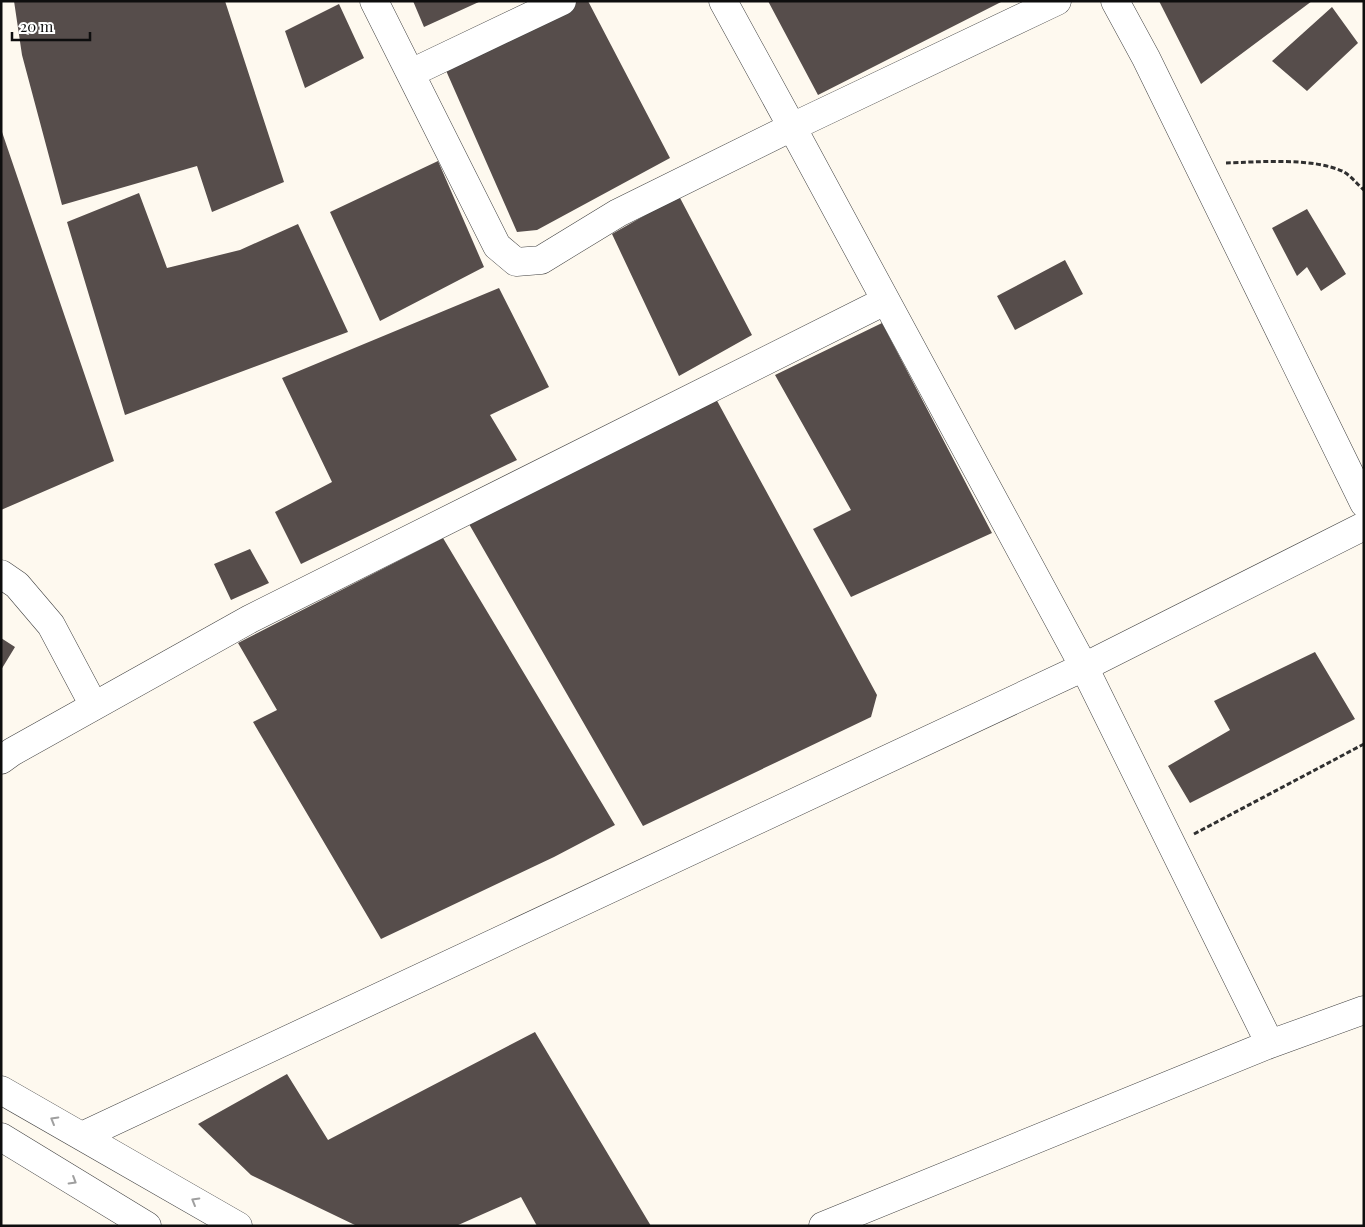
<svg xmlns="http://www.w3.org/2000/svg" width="1365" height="1227" font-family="'Playfair Display',serif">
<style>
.building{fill:#564d4b}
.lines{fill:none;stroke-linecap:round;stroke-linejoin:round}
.minor-casing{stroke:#414141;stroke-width:29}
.path{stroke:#303030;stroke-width:3;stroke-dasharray:5 2.5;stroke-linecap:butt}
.minor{stroke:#fff;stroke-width:28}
.oneway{stroke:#9f9f9f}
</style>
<rect width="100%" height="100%" fill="#fef9ef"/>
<path class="building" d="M14,1h211l59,181 -72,30 -15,-46 -135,39 -40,-150z
M413,1h68l-57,26z
M575,1h13l82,157 -133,72 -20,2 -73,-166z
M768,1h235l-185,94z
M1159,1h153l-111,83z
M339,4l25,54 -59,30 -20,-57z
M1332,7l26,36 -51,48 -35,-30z
M1,129l113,332 -113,49z
M438,161l46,106 -104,54 -50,-109z
M139,193l28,75 73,-18 58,-26 50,108 -223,83 -58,-193z
M679,196l73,139 -73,41 -67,-142z
M1307,209l39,65 -25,17 -14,-24 -10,9 -25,-48z
M1065,260l18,34 -68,36 -18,-34z
M499,288l50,99 -59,28 27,45 -216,104 -26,-52 57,-30 -50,-104z
M882,323l110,210 -141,64 -38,-68 38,-19 -76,-135z
M715,397l162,298 -6,22 -228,109 -174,-302z
M443,538l172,287 -61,32 -173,82 -128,-217 24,-12 -39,-67z
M250,549l19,34 -38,17 -17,-36z
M1,638l14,9 -14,23z
M1315,652l40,67 -165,84 -22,-37 62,-36 -16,-29z
M535,1032l116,194h-114l-16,-29 -65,29h-99l-106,-51 -53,-51 89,-50 41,66z"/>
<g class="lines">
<g class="minor-casing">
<path id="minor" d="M374,1l123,245 19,16 25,-2 77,-47 174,-86 292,540 186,377
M723,1l69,126 265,-126
M1115,1l31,57 218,445
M411,73l151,-72
M1,574l16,11 34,40 43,81
M1,760l11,-8 238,-133 635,-318
M1,1090l237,136
M82,1136l1002,-469 280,-141
M1,1137l146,89
M823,1226l447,-182 94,-34"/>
</g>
<path class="path" d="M1226,163c33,-1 88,-6 118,9 7,4 14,13 20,18
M1194,834l170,-90"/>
<use href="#minor" class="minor"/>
</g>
<defs><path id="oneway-chevron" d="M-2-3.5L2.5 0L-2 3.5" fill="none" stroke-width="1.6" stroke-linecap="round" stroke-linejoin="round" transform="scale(1.25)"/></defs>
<g class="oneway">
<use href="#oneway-chevron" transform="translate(54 1120) rotate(-150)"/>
<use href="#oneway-chevron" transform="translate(73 1181) rotate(31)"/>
<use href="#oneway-chevron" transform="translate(195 1201) rotate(-150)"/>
</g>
<rect width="1365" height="1227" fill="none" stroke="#0e0e0e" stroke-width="5"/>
<path d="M12 32v8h78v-8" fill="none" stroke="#0e0e0e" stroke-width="2.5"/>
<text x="20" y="32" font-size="15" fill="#0e0e0e" stroke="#ffffff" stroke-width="4" paint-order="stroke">20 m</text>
</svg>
